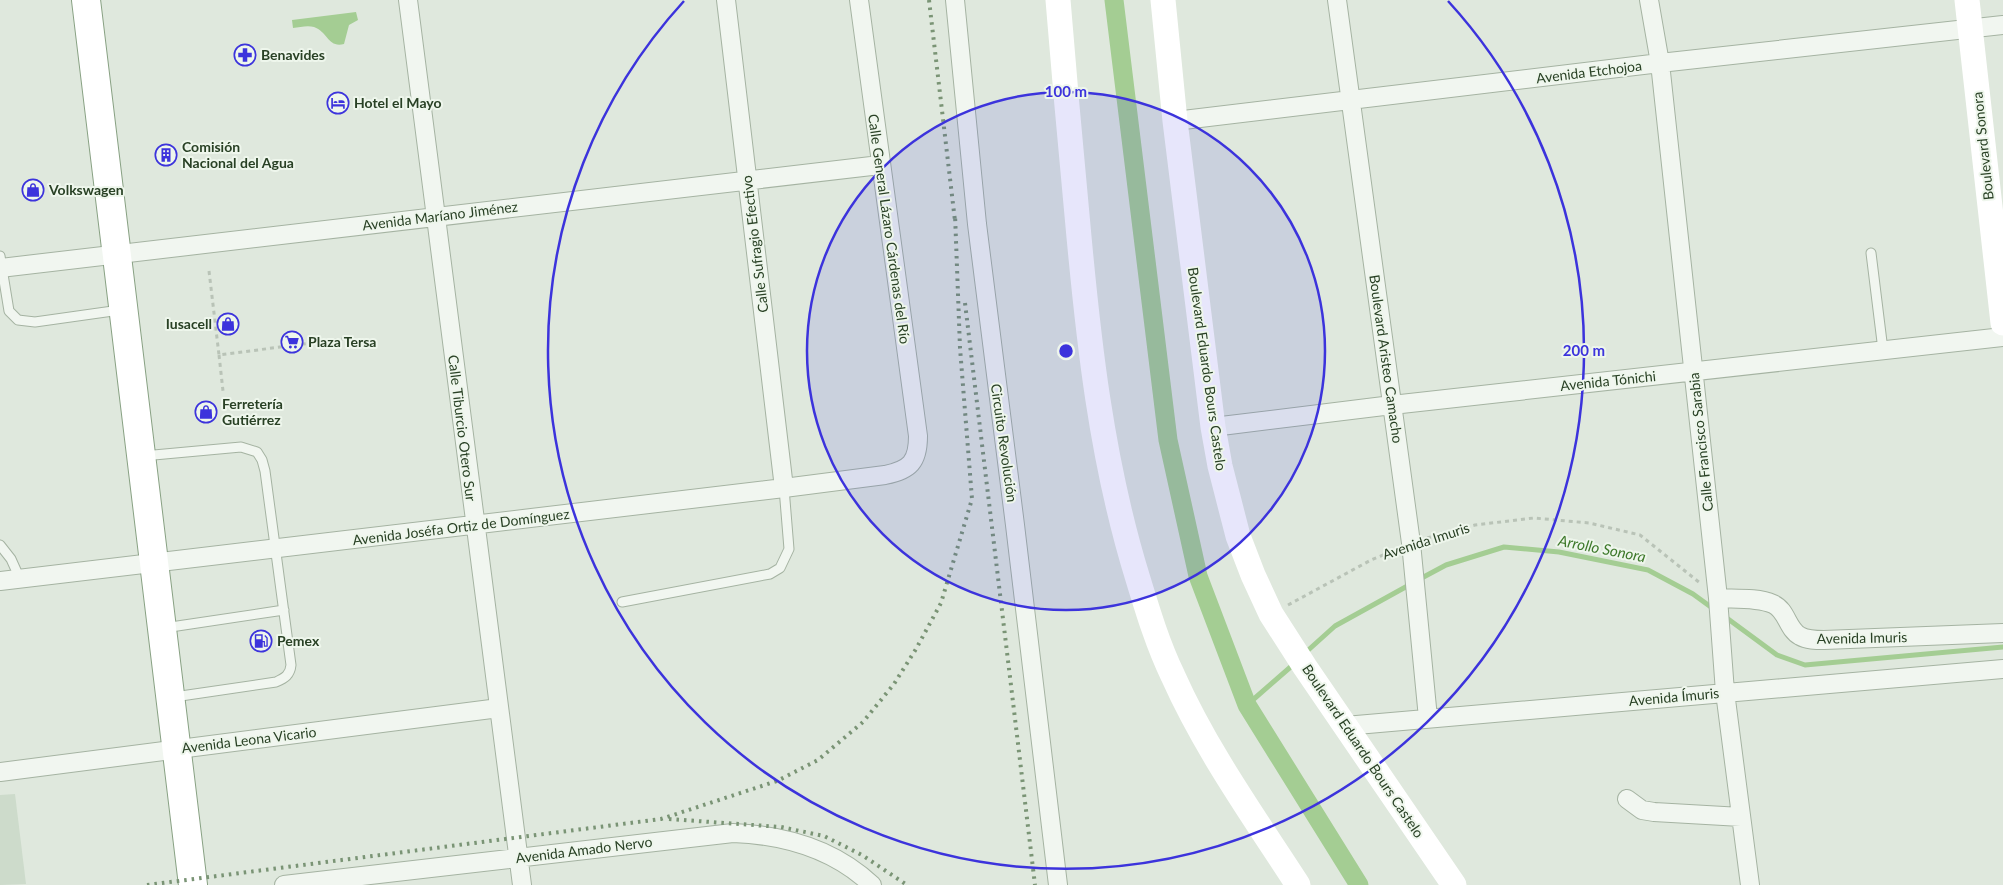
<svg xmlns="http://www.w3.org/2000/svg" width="2003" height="885" font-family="Lato,sans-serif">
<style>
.built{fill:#cddbcb}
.water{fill:#a4cd93}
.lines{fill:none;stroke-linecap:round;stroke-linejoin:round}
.stream{stroke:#a4cd93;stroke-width:5}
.canal{stroke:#a4cd93;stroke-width:19}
.lane-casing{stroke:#a5b3a2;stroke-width:11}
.street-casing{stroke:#a5b3a2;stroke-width:20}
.highway-casing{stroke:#88a183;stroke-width:30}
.path{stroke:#b9c3b7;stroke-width:3;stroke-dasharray:4 4;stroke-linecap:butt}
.lane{stroke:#f1f6f0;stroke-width:9}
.street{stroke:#f1f6f0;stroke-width:18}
.secondary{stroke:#fff;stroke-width:25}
.highway{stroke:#fff;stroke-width:28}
.rail{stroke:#7a9475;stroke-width:4;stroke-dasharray:2.5 5;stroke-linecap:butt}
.ring{fill:none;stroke:#3c33dc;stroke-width:2.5}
.labels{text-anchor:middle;stroke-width:4;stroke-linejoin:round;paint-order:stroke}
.poi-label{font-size:14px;font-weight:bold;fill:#294125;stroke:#eef6ec;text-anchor:start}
.street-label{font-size:14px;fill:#294125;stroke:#eef6ec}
.water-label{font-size:15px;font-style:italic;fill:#3e792b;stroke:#eef6ec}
.centre{fill:#3c33dc;stroke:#eef6ec;stroke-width:2.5}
.ring-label{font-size:15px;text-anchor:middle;font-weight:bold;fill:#3c33dc;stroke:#eef6ec;stroke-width:4;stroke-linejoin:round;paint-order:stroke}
</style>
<rect width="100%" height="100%" fill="#dfe8dd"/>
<path class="built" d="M15,794l11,90 -26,1v-90z"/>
<path class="water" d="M356,12l2,8 -9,5 -5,19c-16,4 -16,-12 -30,-17 -6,-2 -14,0 -21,1l-1,-8z"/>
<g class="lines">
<path class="stream" d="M1418,580l28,-15 58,-18 55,5 89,18 45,24 22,16
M1724,616l53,39 28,10 198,-18
M1305,653l30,-27 76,-42
M1247,705l47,-41"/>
<path class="canal" d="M1114,0l54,440 30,136 49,129 112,180"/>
<g class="lane-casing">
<path id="lane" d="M1871,253l12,97
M0,256l9,55 9,9 17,2 85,-12
M143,456l98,-9 16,5 5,8 3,11 26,194c-1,10 -6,13 -15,17l-102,15
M0,545l11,14 9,20
M622,602l148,-28 10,-6 9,-19 -5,-61
M164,628l120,-18"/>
</g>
<g class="street-casing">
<path id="street" d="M408,0l114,885
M726,0l58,488
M955,0l22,224 38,301 43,360
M1337,0l74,543 17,175
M1649,0l11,63 58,535 7,94 25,193
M1175,121l485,-58 343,-38
M0,268l880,-103
M1213,427l179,-22 611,-68
M0,581l784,-93 101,-13c25,-5 33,-13 33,-39l-59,-436
M1718,598c16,1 39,-1 55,6 14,6 14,25 27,32 7,4 16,4 24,4l179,-7
M1345,726l658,-57
M0,772l499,-64
M1627,799l15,11 12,2 87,5
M284,885l449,-52c52,2 101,16 139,52"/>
</g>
<g class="highway-casing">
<path id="highway" d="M86,0l107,885"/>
</g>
<path class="path" d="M209,271l10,84 138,-18
M219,355l4,36
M1427,538l48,-13 59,-7 55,5 51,12 60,48
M1288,605l83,-45 24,-10"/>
<use href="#lane" class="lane"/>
<use href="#street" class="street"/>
<path class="secondary" d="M1058,0c6,72 12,143 19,215 11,123 24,245 61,364 10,33 20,66 35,97 33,74 81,141 125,209
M1163,0l12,121 38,306 7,39 18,70 15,39 18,39 34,53 149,218
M1967,0l36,323"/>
<use href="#highway" class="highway"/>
<path class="rail" d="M929,0l26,221
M965,303l70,582
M669,819l112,8 43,9 38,19 45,30
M147,885l514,-66 116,-38 41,-21 45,-38 31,-38 22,-35 25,-46 31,-104 -12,-151 -5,-134"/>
</g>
<circle cx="1066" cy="351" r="259" fill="#3c33dc" fill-opacity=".12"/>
<g class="ring">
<circle cx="1066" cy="351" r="259"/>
<path d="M1448 1A518 518 0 1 1 684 1"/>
</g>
<defs>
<g id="pharmacy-ring" transform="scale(1.125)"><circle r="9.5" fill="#eef6ec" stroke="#3c33dc" stroke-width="1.5"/><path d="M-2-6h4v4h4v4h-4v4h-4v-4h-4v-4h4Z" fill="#3c33dc"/></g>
<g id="hotel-ring" transform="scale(1.125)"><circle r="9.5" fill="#eef6ec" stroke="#3c33dc" stroke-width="1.5"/><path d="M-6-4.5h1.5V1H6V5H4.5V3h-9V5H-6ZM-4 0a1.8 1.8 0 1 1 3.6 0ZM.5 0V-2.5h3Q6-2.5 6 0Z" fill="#3c33dc"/></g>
<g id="building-ring" transform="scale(1.125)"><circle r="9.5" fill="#eef6ec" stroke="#3c33dc" stroke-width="1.5"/><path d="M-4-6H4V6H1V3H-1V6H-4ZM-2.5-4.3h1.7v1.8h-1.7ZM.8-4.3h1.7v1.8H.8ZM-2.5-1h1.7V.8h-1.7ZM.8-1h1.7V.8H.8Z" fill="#3c33dc"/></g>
<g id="shop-ring" transform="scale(1.125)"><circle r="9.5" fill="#eef6ec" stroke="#3c33dc" stroke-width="1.5"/><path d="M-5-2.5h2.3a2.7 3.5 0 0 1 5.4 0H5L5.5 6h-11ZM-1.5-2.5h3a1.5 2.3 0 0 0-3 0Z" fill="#3c33dc"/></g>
<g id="supermarket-ring" transform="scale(1.125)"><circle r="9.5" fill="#eef6ec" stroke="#3c33dc" stroke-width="1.5"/><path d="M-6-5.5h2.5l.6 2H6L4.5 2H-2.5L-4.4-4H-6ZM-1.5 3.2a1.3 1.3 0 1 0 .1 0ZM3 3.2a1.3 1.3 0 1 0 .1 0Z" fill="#3c33dc"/></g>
<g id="fuel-ring" transform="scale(1.125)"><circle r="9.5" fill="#eef6ec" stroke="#3c33dc" stroke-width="1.5"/><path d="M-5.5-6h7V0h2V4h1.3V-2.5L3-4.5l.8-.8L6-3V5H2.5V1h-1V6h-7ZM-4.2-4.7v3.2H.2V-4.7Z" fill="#3c33dc"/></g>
</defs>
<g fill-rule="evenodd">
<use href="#pharmacy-ring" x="245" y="55"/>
<use href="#hotel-ring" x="338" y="103"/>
<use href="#building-ring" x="166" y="155"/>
<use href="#shop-ring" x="33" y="190"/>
<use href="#shop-ring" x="228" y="324"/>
<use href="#supermarket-ring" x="292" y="342"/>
<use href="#shop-ring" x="206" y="412"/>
<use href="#fuel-ring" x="261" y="641"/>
</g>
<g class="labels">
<g class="poi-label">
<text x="261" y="60">Benavides</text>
<text x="354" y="108">Hotel el Mayo</text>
<text x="182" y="152">Comisión<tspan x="182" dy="16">Nacional del Agua</tspan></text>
<text x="49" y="195">Volkswagen</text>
<text x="212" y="329" text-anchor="end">Iusacell</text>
<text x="308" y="347">Plaza Tersa</text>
<text x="222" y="409">Ferretería<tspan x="222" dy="16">Gutiérrez</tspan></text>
<text x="277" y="646">Pemex</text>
</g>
<g class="street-label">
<text transform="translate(1589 72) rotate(-7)" y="5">Avenida Etchojoa</text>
<text transform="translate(1983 146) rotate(-96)" y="5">Boulevard Sonora</text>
<text transform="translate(440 216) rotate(-7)" y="5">Avenida Maríano Jiménez</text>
<text transform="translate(889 229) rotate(82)" y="5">Calle General Lázaro Cárdenas del Río</text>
<text transform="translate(755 244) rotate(-97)" y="5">Calle Sufragio Efectivo</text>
<text transform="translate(1386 359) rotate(82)" y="5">Boulevard Aristeo Camacho</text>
<text transform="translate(1207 369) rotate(82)" y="5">Boulevard Eduardo Bours Castelo</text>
<text transform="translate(1608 381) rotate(-6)" y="5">Avenida Tónichi</text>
<text transform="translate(462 428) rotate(83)" y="5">Calle Tiburcio Otero Sur</text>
<text transform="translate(1701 442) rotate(-96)" y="5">Calle Francisco Sarabia</text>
<text transform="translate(1004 443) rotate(82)" y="5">Circuito Revolución</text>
<text transform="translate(461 527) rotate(-7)" y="5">Avenida Joséfa Ortiz de Domínguez</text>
<text transform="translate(1426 541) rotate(-18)" y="5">Avenida Imuris</text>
<text transform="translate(1862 638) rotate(-1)" y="5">Avenida Imuris</text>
<text transform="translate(1674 697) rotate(-5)" y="5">Avenida Ímuris</text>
<text transform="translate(249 740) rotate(-7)" y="5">Avenida Leona Vicario</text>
<text transform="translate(1363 751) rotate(56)" y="5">Boulevard Eduardo Bours Castelo</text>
<text transform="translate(584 850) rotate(-7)" y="5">Avenida Amado Nervo</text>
</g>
<g class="water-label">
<text transform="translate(1602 549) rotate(11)" y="5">Arrollo Sonora</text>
</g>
</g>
<circle cx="1066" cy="351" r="8" class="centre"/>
<g class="ring-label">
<text x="1066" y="97">100 m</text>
<text x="1584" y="356">200 m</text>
</g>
</svg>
